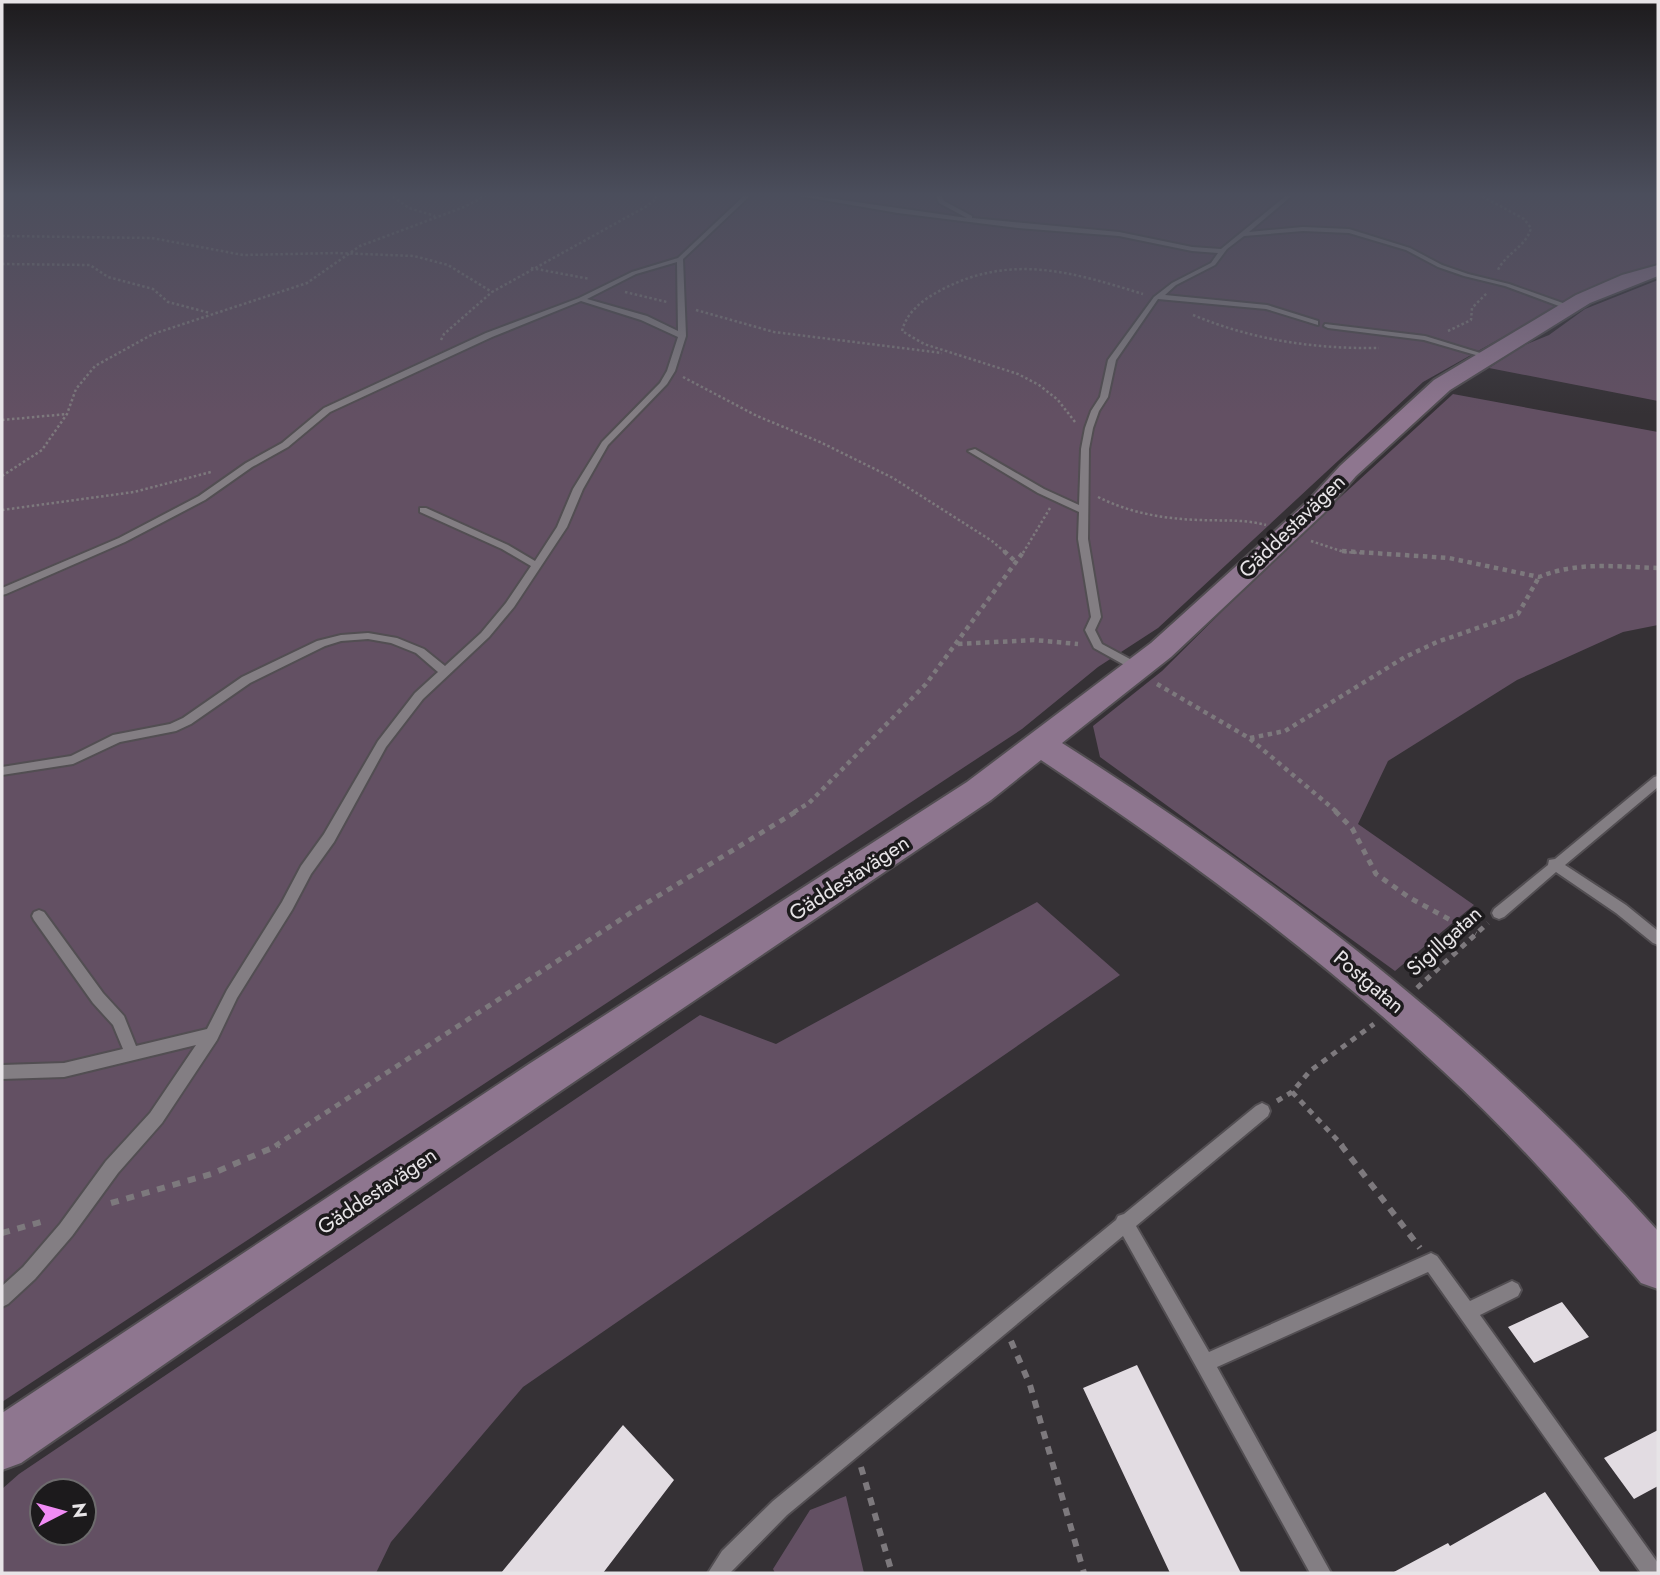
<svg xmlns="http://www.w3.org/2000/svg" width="1660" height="1575" font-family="Jost,sans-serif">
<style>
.green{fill:#635063;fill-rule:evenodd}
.building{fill:#e2dce2}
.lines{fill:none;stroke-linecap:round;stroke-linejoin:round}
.lane-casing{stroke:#524e52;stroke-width:4}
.secondary-casing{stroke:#524e52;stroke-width:4}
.path-far3{stroke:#7d797d;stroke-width:2.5;stroke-dasharray:2.5 2.5;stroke-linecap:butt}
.path-far2{stroke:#7d797d;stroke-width:4.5;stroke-dasharray:4.5 4.5;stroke-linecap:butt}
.path-far1{stroke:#7d797d;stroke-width:5;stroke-dasharray:6 6;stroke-linecap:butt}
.path{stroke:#7d797d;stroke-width:6;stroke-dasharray:8 8;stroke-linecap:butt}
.lane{fill:#837e83;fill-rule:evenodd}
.secondary{fill:#8e768f;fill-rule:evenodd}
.labels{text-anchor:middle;stroke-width:7;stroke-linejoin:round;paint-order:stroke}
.street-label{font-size:21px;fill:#e7e4e7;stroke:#1c1a1c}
</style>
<rect width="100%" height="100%" fill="#353135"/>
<path class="green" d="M2,194h1656v74l-68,20 -167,94 -265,246 -60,39 -76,62 -1020,673z
M1658,280v121l-169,-33 33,-22 27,-11 36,-26z
M1453,394l205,38v193l-35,7 -106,48 -129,81 -30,63 116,81 -79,66 -295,-214 -7,-31 69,-55 136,-135z
M1037,902l83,73 -597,412 -132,155 -15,31h-374v-84l17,-15 681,-459 76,29zM84,1491v42h-42v-42z
M846,1496l18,77h-89l-2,-4 37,-59z"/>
<path class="building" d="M1562,1302l27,35 -55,26 -26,-36z
M1137,1365l104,208h-71l-87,-185z
M623,1425l51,55 -71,93h-102z
M1658,1430v56l-24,13 -30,-41z
M1545,1492l56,81h-209l56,-30 2,3z"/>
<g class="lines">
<g class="lane-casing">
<path id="lane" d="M746,194h6l-69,65 3,77 -11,35 -8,13 -59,61 -25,44 -16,38 -53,80 -25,30 -66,62 -37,48 -52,95 -23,32 -19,36 -55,88 -20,42 -55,83 -44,50 -46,63 -37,43 -27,25 -6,3v-21l21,-19 37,-43 46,-63 44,-48 46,-68 -132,32 -62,2v-14l62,-2 59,-14 -10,-24 -20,-22 -59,-83 -2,-4 2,-4 5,-2 5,2 59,81 21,23 12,30 71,-17 20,-39 55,-88 19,-36 23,-32 54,-93 37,-48 23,-21 -22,-19 -25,-10 -23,-4 -27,2 -16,5 -75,37 -59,41 -15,7 -56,11 -47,22 -71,11v-8l69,-11 42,-21 57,-11 13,-6 59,-41 75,-36 24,-6 27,-2 29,5 27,11 21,17 36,-33 25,-30 25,-37 -29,-17 -82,-37v-4h6l82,37 27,16 22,-34 16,-38 29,-47 58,-59 7,-12 11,-34 -37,-17 -60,-19 -89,36 -162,75 -42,35 -36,20 -47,33 -80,42 -119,52 -4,1v-7l117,-50 80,-42 47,-33 36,-20 42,-35 162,-75 93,-35 53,-26 46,-14zM677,262l1,69 -31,-15 -60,-17 49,-25z
M788,194h12l167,24 -28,-15 -4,-9h6l3,7 28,15v2l147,14 73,15 29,2 67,-55h6l-45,38 54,-5 46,2 61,19 32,17 26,9 41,10 65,23 -7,2 -62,-23 -41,-10 -26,-9 -32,-17 -57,-17 -46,-2 -59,5 -17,13 -12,16 -39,20 -11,10 102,10 51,16v4l-52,-16 -108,-10 -42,61 -8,37 -9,14 -6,17 -4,21 -1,90 13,78 -6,13 7,14 39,21 1,3 -1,3 -4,1 -43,-24 -9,-18 6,-13 -13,-78 1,-27 -41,-19 -70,-42 7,-2 69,40 35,16 2,-56 4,-21 6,-17 9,-14 8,-37 46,-63 18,-14 39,-20 7,-10 -26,-2 -73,-15 -101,-8 -120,-15z
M1325,324l100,12 65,20 -4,2 -62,-18 -96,-12 -4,-2z
M1658,776v11l-93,78 61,40 32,26v14l-5,-2 -37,-30 -60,-41 -52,45 -5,2 -5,-2 -2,-4 2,-4 54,-44 1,-5 6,-1 99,-82z
M1262,1103l6,3 2,5 -2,5 -132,110 73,126 222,-99 6,3 33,45 42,-20 6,3 3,6 -3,6 -38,19 178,248v10h-17l-213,-301 -211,95 114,206h-21l-112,-203 -75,-134 -336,279 -57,58h-22l14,-22 51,-50 343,-281 2,-4 6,-2 132,-108z"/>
</g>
<g class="secondary-casing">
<path id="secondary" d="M1658,265v11l-68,27 -140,87 -94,86 -32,37 -153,144 -109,86c221,141 420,293 596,488v58l-17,-6c-63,-74 -127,-147 -199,-213 -123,-115 -260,-216 -401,-310l-50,40 -432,292 -538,371 -19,7v-57l527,-349 438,-282 184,-139 155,-140 34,-37 94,-86 142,-85 46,-20z"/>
</g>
<path class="path-far3" d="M389,194l20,14 26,8
M1478,194l46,25 7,9c-5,19 -25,25 -33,42
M2,236l150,2 91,17 94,-2 77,3 34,9 44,27
M2,264l88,1 18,12 45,12 15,13 42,11
M531,268l59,11
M625,292l42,10
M696,310l78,22 168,21
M1193,315c60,25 121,34 186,33
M1448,331l23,-11 1,-12 15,-15
M441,340l3,-6 48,-42 155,-86 9,-7v-5
M683,377l74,39 63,26 73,36 99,63 14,12
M2,420l65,-6
M1075,422l-17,-22 -19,-15 -21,-11 -94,-30 -22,-13c5,-20 22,-32 39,-41 70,-37 131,-18 202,4
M2,476l40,-26 25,-36 9,-25 19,-23 58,-32 154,-51 53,-37 104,-39 25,-13
M1098,497c32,16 66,22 102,23 22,1 44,-1 66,5
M2,510l132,-18 77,-20
M1311,541l33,11 17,1
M1023,553l27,-45"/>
<path class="path-far2" d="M1004,551l13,12
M1342,551l107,7 90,19c38,-16 78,-10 119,-9
M958,644l76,-4 44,4
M1157,684l92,54 88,74
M1250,738l35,-7 120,-74 32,-15 81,-28 21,-37
M794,812l15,-9 117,-119 98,-133"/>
<path class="path-far1" d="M1335,811l17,17 24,46 34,24 66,36
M1417,988l71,-65
M1292,1092l51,54
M1277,1101l15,-9 18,-21 64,-47
M275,1146l360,-236 162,-99"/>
<path class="path" d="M1341,1145l79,103
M111,1203l100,-29 68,-29
M2,1233l46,-13
M1011,1341l19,44 54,188
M861,1467l31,106"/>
<use href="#lane" class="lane"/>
<use href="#secondary" class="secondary"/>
</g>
<linearGradient id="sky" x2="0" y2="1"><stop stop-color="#1d1b1d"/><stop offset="0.47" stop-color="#4b4e5c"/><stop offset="1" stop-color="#4b4e5c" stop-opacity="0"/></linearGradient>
<rect width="1660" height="414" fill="url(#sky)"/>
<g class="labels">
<g class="street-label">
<text transform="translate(1292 526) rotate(-44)" y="7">Gäddestavägen</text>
<text transform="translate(849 878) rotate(-33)" y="7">Gäddestavägen</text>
<text transform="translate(1444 941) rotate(-42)" y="7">Sigillgatan</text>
<text transform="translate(1369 982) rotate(40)" y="7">Postgatan</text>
<text transform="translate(377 1191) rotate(-34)" y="7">Gäddestavägen</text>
</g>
</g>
<rect width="1660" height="1575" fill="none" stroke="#e7e4e7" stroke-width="7"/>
<g transform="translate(63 1512) rotate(84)"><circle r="33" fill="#1c1a1c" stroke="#6d6b6d" stroke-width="2"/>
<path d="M0-5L12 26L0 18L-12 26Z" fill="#f18bf5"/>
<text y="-10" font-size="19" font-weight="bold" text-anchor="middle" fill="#e7e4e7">N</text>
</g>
</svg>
